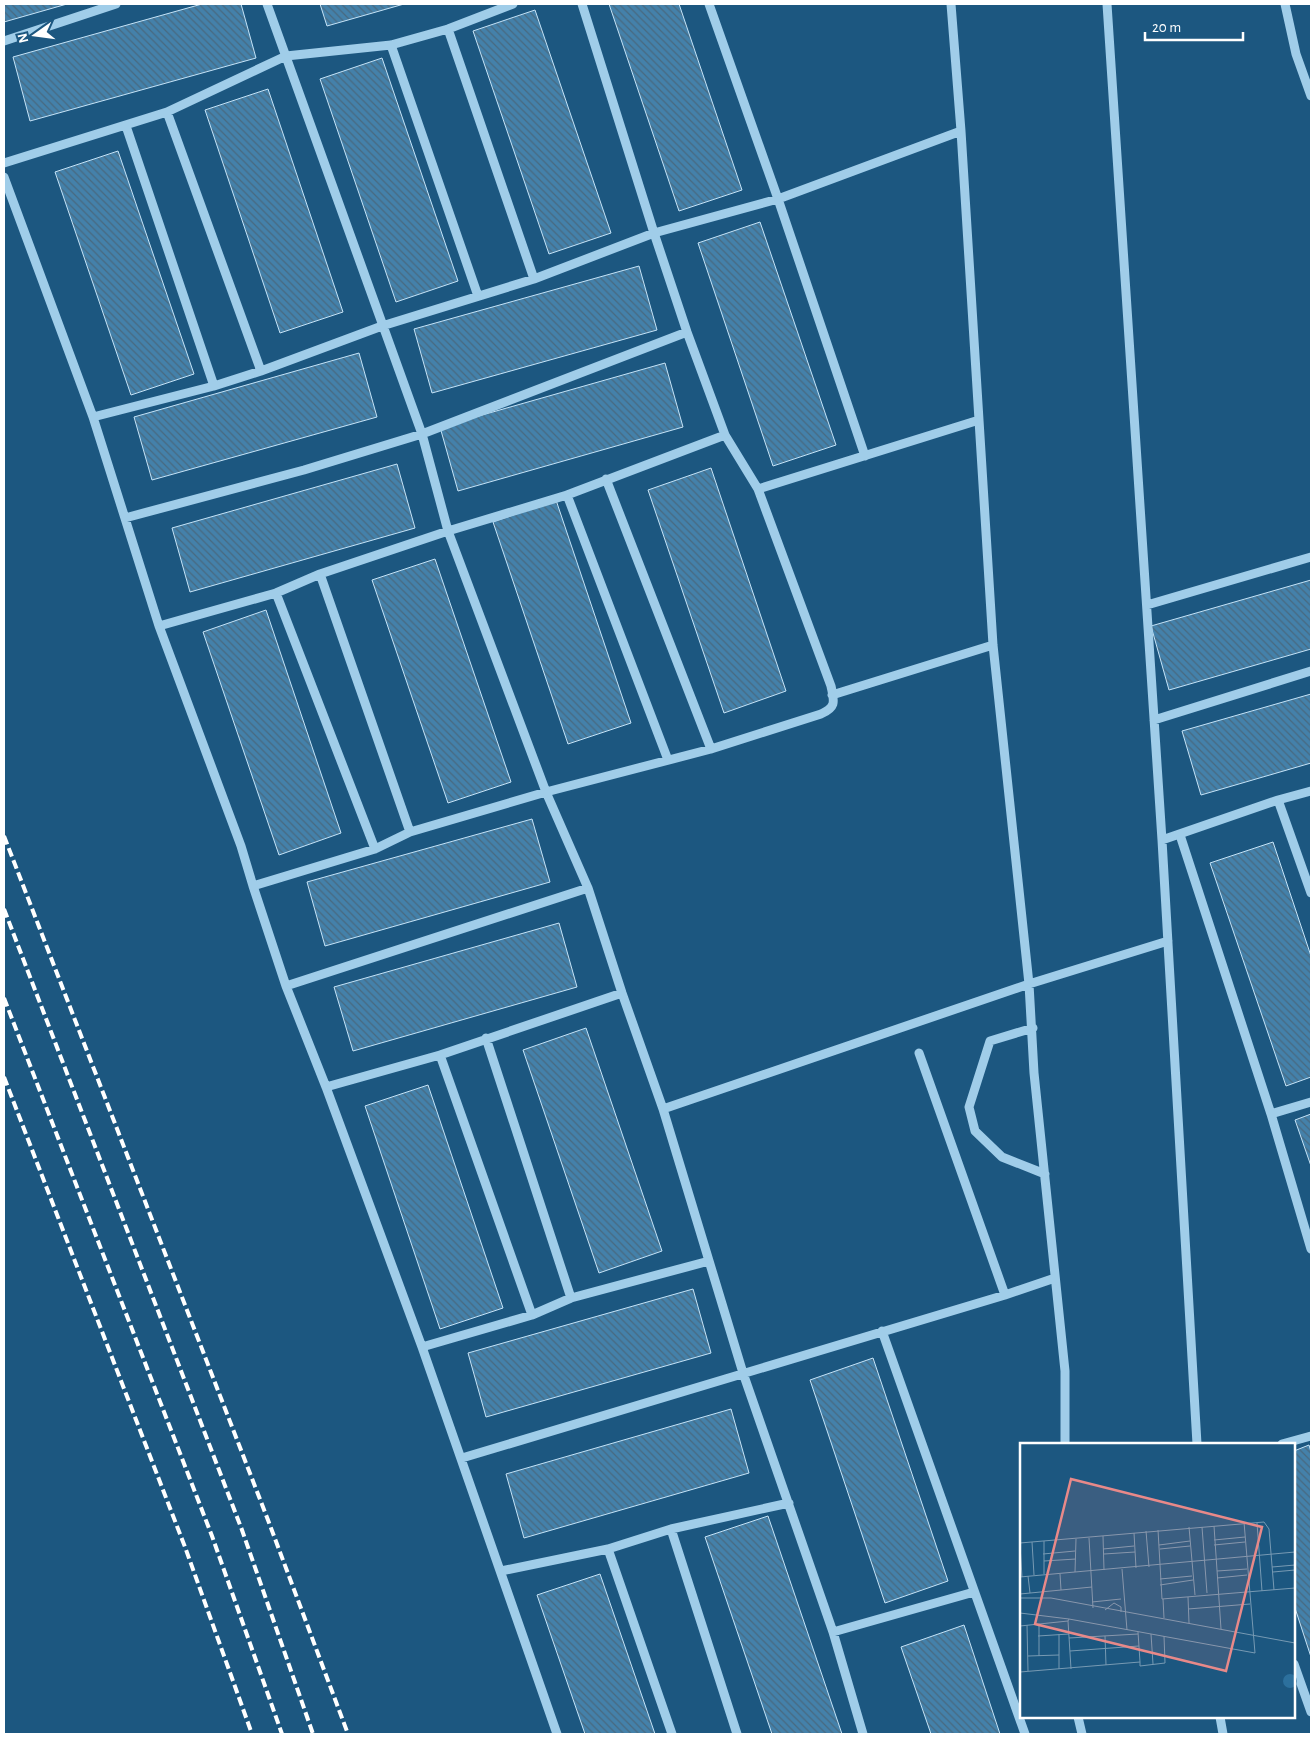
<svg xmlns="http://www.w3.org/2000/svg" width="1315" height="1738" font-family="'Alegreya Sans',sans-serif">
<style>
.building{fill:url(#building-back-hatch);stroke:#c5e3f7}
.lines{fill:none;stroke-linecap:round;stroke-linejoin:round}
.minor{stroke:#a0cde9;stroke-width:9}
.rail{stroke:#fff;stroke-width:4;stroke-dasharray:9 4;stroke-linecap:butt}
.inset-road{fill:none;stroke:#779ab3;stroke-width:1}
.view{fill:#e88989;fill-opacity:0.15;stroke:#e88989;stroke-width:2.5}
.inset-edge{fill:none;stroke:#fff;stroke-width:2.5}
</style>
<defs>
<pattern id="building-back-hatch" width="6" height="6" patternUnits="userSpaceOnUse" patternTransform="scale(1.25)"><rect width="6" height="6" fill="#4481aa"/><path d="M-1 5l2 2M0 0l6 6M5-1l2 2" fill="none" stroke="#486980"/></pattern>
</defs>
<rect width="100%" height="100%" fill="#1c5780"/>
<path class="building" d="M4,4h63l-63,18z
M202,4h39l15,54 -226,63 -17,-64z
M320,4h84l-77,22z
M609,4h70l63,186 -63,21z
M535,10l76,223 -62,21 -76,-223z
M382,58l76,223 -62,21 -76,-223z
M268,89l75,223 -63,21 -75,-223z
M118,151l76,223 -63,21 -76,-223z
M760,222l76,223 -63,21 -75,-223z
M639,266l18,64 -225,63 -18,-64z
M359,353l18,64 -225,63 -18,-63z
M665,363l18,64 -225,64 -18,-64z
M397,464l18,64 -225,64 -18,-64z
M711,468l75,223 -62,22 -76,-223z
M556,500l75,223 -63,21 -75,-222z
M435,559l76,223 -63,21 -76,-223z
M1311,580v69l-142,41 -18,-64z
M266,610l75,223 -62,22 -76,-223z
M1311,694v69l-110,32 -19,-64z
M532,819l18,63 -225,64 -18,-64z
M1273,842l38,114v121l-25,9 -76,-223z
M559,923l18,64 -224,64 -19,-64z
M586,1028l76,223 -63,22 -76,-223z
M428,1085l75,223 -63,21 -75,-223z
M1311,1114v52l-16,-46z
M693,1289l18,64 -225,64 -18,-64z
M873,1358l75,223 -63,22 -75,-223z
M731,1409l18,64 -225,65 -18,-64z
M1309,1445l2,7v205l-17,-52v-154z
M768,1516l74,218h-70l-67,-197z
M600,1574l55,160h-70l-48,-139z
M964,1625l36,109h-69l-30,-87z"/>
<g class="lines">
<path class="minor" d="M267,4l155,430 26,97 98,261 42,96 34,105 41,116 80,264 90,259 30,102
M709,4l69,195 87,257
M951,4l10,127 32,514 36,339 5,89 31,298v73
M1107,4l55,836 35,604
M1285,4l11,50 15,42
M448,29l86,250
M4,41l112,-37
M391,45l87,251
M167,112l94,259
M126,126l88,260
M4,163l163,-51 119,-56 105,-11 57,-16 65,-25
M4,177l89,240 66,209 82,220 12,40 33,100 40,101 96,260 135,387
M93,417l121,-31 47,-15 121,-45 152,-47 120,-46 124,-34 183,-68
M606,479l105,270
M758,489l221,-69
M567,495l101,265
M125,518l179,-48 118,-36 265,-102
M320,574l90,258
M276,593l99,256
M1147,605l164,-48
M159,626l117,-33 44,-19 128,-43 119,-36 158,-60
M832,695l161,-50
M1154,720l157,-49
M1278,800l33,93
M1180,835l91,279 40,135
M1162,840l116,-40 33,-9
M253,886l122,-37 35,-17 136,-40 165,-43 110,-35c16,-7 13,-13 10,-28l-73,-197 -33,-54 -38,-103 -33,-99 -72,-229
M286,986l302,-98
M1033,1028l-43,13 -21,66 6,24 27,26 43,17
M486,1038l85,260
M919,1053l86,242
M440,1055l92,260
M326,1087l114,-32 182,-62
M663,1109l366,-125 139,-43
M1271,1114l40,-12
M882,1331l143,403
M422,1347l110,-32 39,-17 138,-37
M1282,1444l29,-8
M462,1458l543,-163 50,-17
M671,1529l66,205
M608,1549l64,185
M501,1571l107,-22 63,-20 118,-26
M833,1632l141,-40
M1294,1664l17,48
M1078,1717l4,17
M1220,1717l3,17"/>
<path class="rail" d="M4,836l264,684 80,214
M4,909l238,621 71,204
M4,998l208,538 70,198
M4,1077l181,470 67,187"/>
</g>
<g transform="translate(1020 1443)">
<rect width="275" height="275" fill="#1c5780"/>
<path d="M263 238a7 7 0 1 1 14 0a7 7 0 1 1-14 0Z" fill="#2c709d"/>
<path class="inset-road" d="M237,80l5,68M194,83l7,103M169,84l6,68M182,84l5,66M138,87l4,69 133,-11M126,88l3,36M114,90l2,35M83,93l1,34M69,95l4,70M194,97l31,-3M24,98v33M12,99l2,33M0,100l244,-21 5,7 5,61M0,102l2,32M139,102l31,-4M194,102l31,-3M83,106l31,-3M140,106l30,-3M23,111l32,-3M84,111l31,-2M24,118l32,-2M252,124l23,-2M102,126l5,61M197,128l30,-2M55,129l1,-33M253,129l22,-2M40,131l1,16M8,133l2,17M0,134l275,-25M197,135l30,-3M140,136l32,-3M140,142l33,-5M0,151l72,-7M168,154l1,26M0,155h31l244,45M143,156l1,19M72,159l29,-3M168,166l62,-5M85,167l9,-7 7,4v5M0,170l49,6M48,178l1,-2 186,34 -11,-131M19,181v32M7,182l1,46M0,183l48,-5 3,48M39,191v35M131,191l2,30M18,193l31,-2M85,193l1,29M49,195l69,-4M50,208l69,-5M8,213l31,-1M120,219v4l25,-3 -1,-27M0,229l120,-10 -2,-30"/>
<path class="view" d="M51,36l191,48 -36,144 -191,-47z"/>
<rect width="275" height="275" class="inset-edge"/>
</g>
<rect width="1315" height="1738" fill="none" stroke="#ffffff" stroke-width="10"/>
<g transform="translate(35 35) rotate(256)" stroke="#1c5780" stroke-width="4" paint-order="stroke">
<path d="M0-4L9 19L0 12L-9 19Z" fill="#ffffff"/>
<text y="-8" font-size="14" font-weight="bold" text-anchor="middle" fill="#ffffff">N</text>
</g>
<path d="M1145 32v8h98v-8" fill="none" stroke="#ffffff" stroke-width="2.5"/>
<text x="1152" y="32" font-size="15" fill="#ffffff" stroke="#1c5780" stroke-width="4" paint-order="stroke">20 m</text>
</svg>
